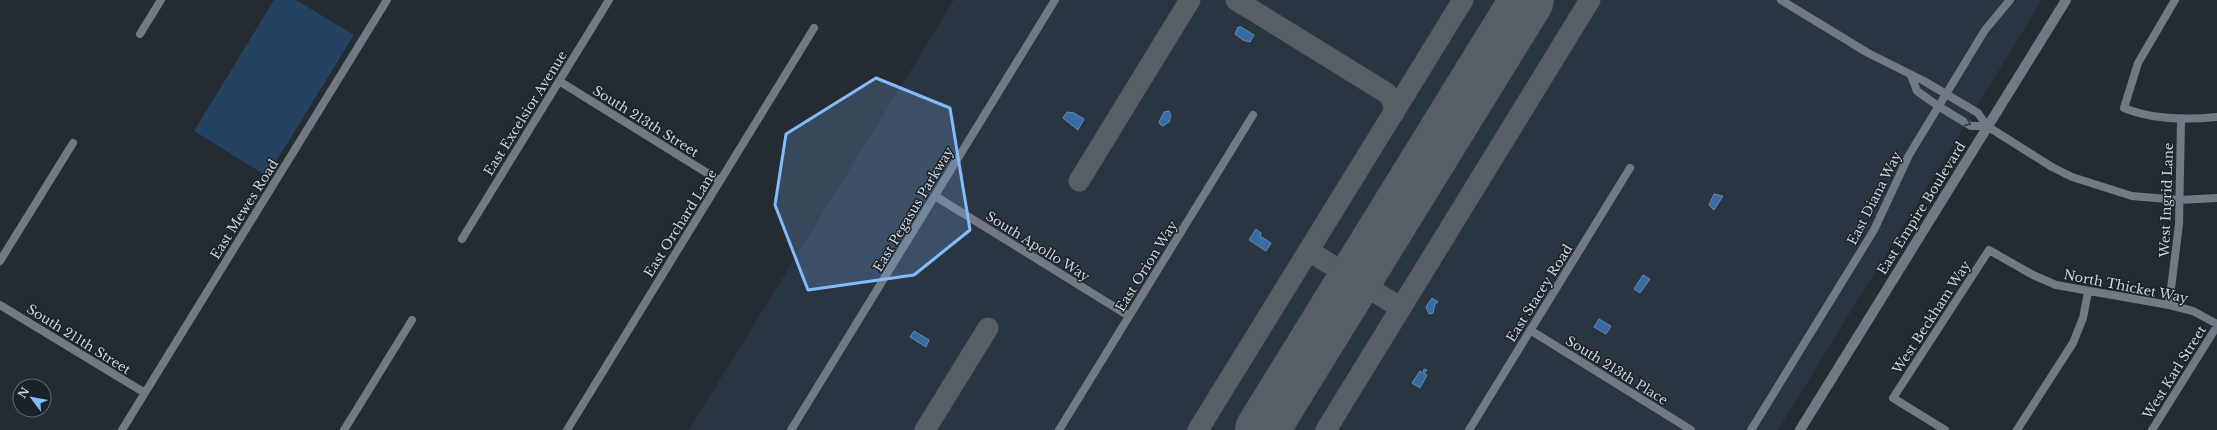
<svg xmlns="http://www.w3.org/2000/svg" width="2217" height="430" font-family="'Libre Baskerville',serif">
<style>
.built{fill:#2a3542}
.green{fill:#254261}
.water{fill:#376ba3;stroke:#658ab3}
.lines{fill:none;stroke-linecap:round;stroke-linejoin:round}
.taxiway{stroke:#585e65;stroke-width:21}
.runway{stroke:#585e65;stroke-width:54}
.minor{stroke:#717983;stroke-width:8}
.tertiary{stroke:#717983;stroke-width:10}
.oneway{stroke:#303740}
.marked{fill:#83bcfb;fill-opacity:0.2;stroke:#83bcfb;stroke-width:3;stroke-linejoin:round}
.labels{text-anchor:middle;stroke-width:3;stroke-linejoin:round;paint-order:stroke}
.street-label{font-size:13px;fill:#cfd4d9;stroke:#1b2129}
</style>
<rect width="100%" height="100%" fill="#242b33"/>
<path class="built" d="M954,0h1088l-264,430h-1089z"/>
<path class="green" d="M274,0h22l58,35 -87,141 -73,-45z"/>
<path class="water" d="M1238,27h3l13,8 -4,7 -7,-2 -8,-6z
M1169,111l2,4 -2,7 -6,4 -2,-1 -2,-3 5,-10z
M1067,112l7,1 10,6 -6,11 -15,-12z
M1714,194l9,2 -9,14 -5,-5z
M1256,229l5,4 -1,3 11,7 -5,8 -17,-11z
M1643,275l7,4 -10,14 -6,-4z
M1432,298l6,4 -3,2 -2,9 -4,1 -3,-7z
M1599,319l12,7 -5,8 -12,-7z
M914,331l15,9 -3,7 -16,-10z
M1424,369l3,1 -3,3 3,2 -7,13 -8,-5 8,-12 3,2z"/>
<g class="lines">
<path class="taxiway" d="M1236,0l149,92c7,5 9,13 9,21
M1079,181l111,-181
M1309,251l92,57
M925,430l63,-102
M1198,430l265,-430
M1326,430l264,-430"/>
<path class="runway" d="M1262,430l265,-430"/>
<path class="minor" d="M1781,0l87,53 56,28 54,32 9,13 65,41 20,10 60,19 47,4 38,-2
M2175,0l-37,63 -14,45c29,12 62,12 93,9
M140,34l21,-34
M1911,75l6,16 21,15 33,20h16
M559,81l161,100
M935,196l194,120
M462,239l147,-239
M0,261l73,-118
M0,305l145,88
M2169,305l10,-81 2,-104
M1530,330l161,100
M122,430l265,-430
M344,430l68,-110
M567,430l247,-402
M791,430l264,-430
M1059,430l194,-315
M1469,430l161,-262
M1751,430l123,-200 35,-75 76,-125 25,-30
M1945,430l-52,-32 96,-148 44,25 23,10 113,20 24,6 24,13
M2017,430l56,-87 10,-25 5,-26
M2152,430l65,-104"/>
<path class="tertiary" d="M1800,430l266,-430"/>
</g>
<defs><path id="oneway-chevron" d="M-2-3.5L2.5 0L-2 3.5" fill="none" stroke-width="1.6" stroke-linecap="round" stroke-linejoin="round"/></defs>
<use class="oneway" href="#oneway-chevron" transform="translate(1968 123) rotate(23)"/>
<path class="marked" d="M876,78l74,30 20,122 -56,45 -106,15 -33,-85 11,-71z"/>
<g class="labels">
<g class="street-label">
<text transform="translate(525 113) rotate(-58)" y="5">East Excelsior Avenue</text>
<text transform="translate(646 121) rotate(32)" y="5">South 213th Street</text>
<text transform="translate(1874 198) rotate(-63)" y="5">East Diana Way</text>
<text transform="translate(2166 200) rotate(-88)" y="5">West Ingrid Lane</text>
<text transform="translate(1921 208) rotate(-58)" y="5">East Empire Boulevard</text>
<text transform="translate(244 209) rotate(-58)" y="5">East Mewes Road</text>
<text transform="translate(913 209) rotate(-59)" y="5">East Pegasus Parkway</text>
<text transform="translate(680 223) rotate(-58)" y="5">East Orchard Lane</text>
<text transform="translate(1038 246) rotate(32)" y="5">South Apollo Way</text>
<text transform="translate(1146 266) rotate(-58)" y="5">East Orion Way</text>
<text transform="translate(2126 286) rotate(11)" y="5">North Thicket Way</text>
<text transform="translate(1539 293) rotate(-58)" y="5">East Stacey Road</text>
<text transform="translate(1931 317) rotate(-57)" y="5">West Beckham Way</text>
<text transform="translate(79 339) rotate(32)" y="5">South 211th Street</text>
<text transform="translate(1617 370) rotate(32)" y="5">South 213th Place</text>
<text transform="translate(2174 372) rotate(-58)" y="5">West Karl Street</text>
</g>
</g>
<g transform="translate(32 398) rotate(302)"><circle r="19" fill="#1b2129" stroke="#63696f"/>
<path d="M0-3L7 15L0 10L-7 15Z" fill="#83bcfb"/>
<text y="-6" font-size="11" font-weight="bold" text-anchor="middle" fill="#cfd4d9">N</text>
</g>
</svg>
